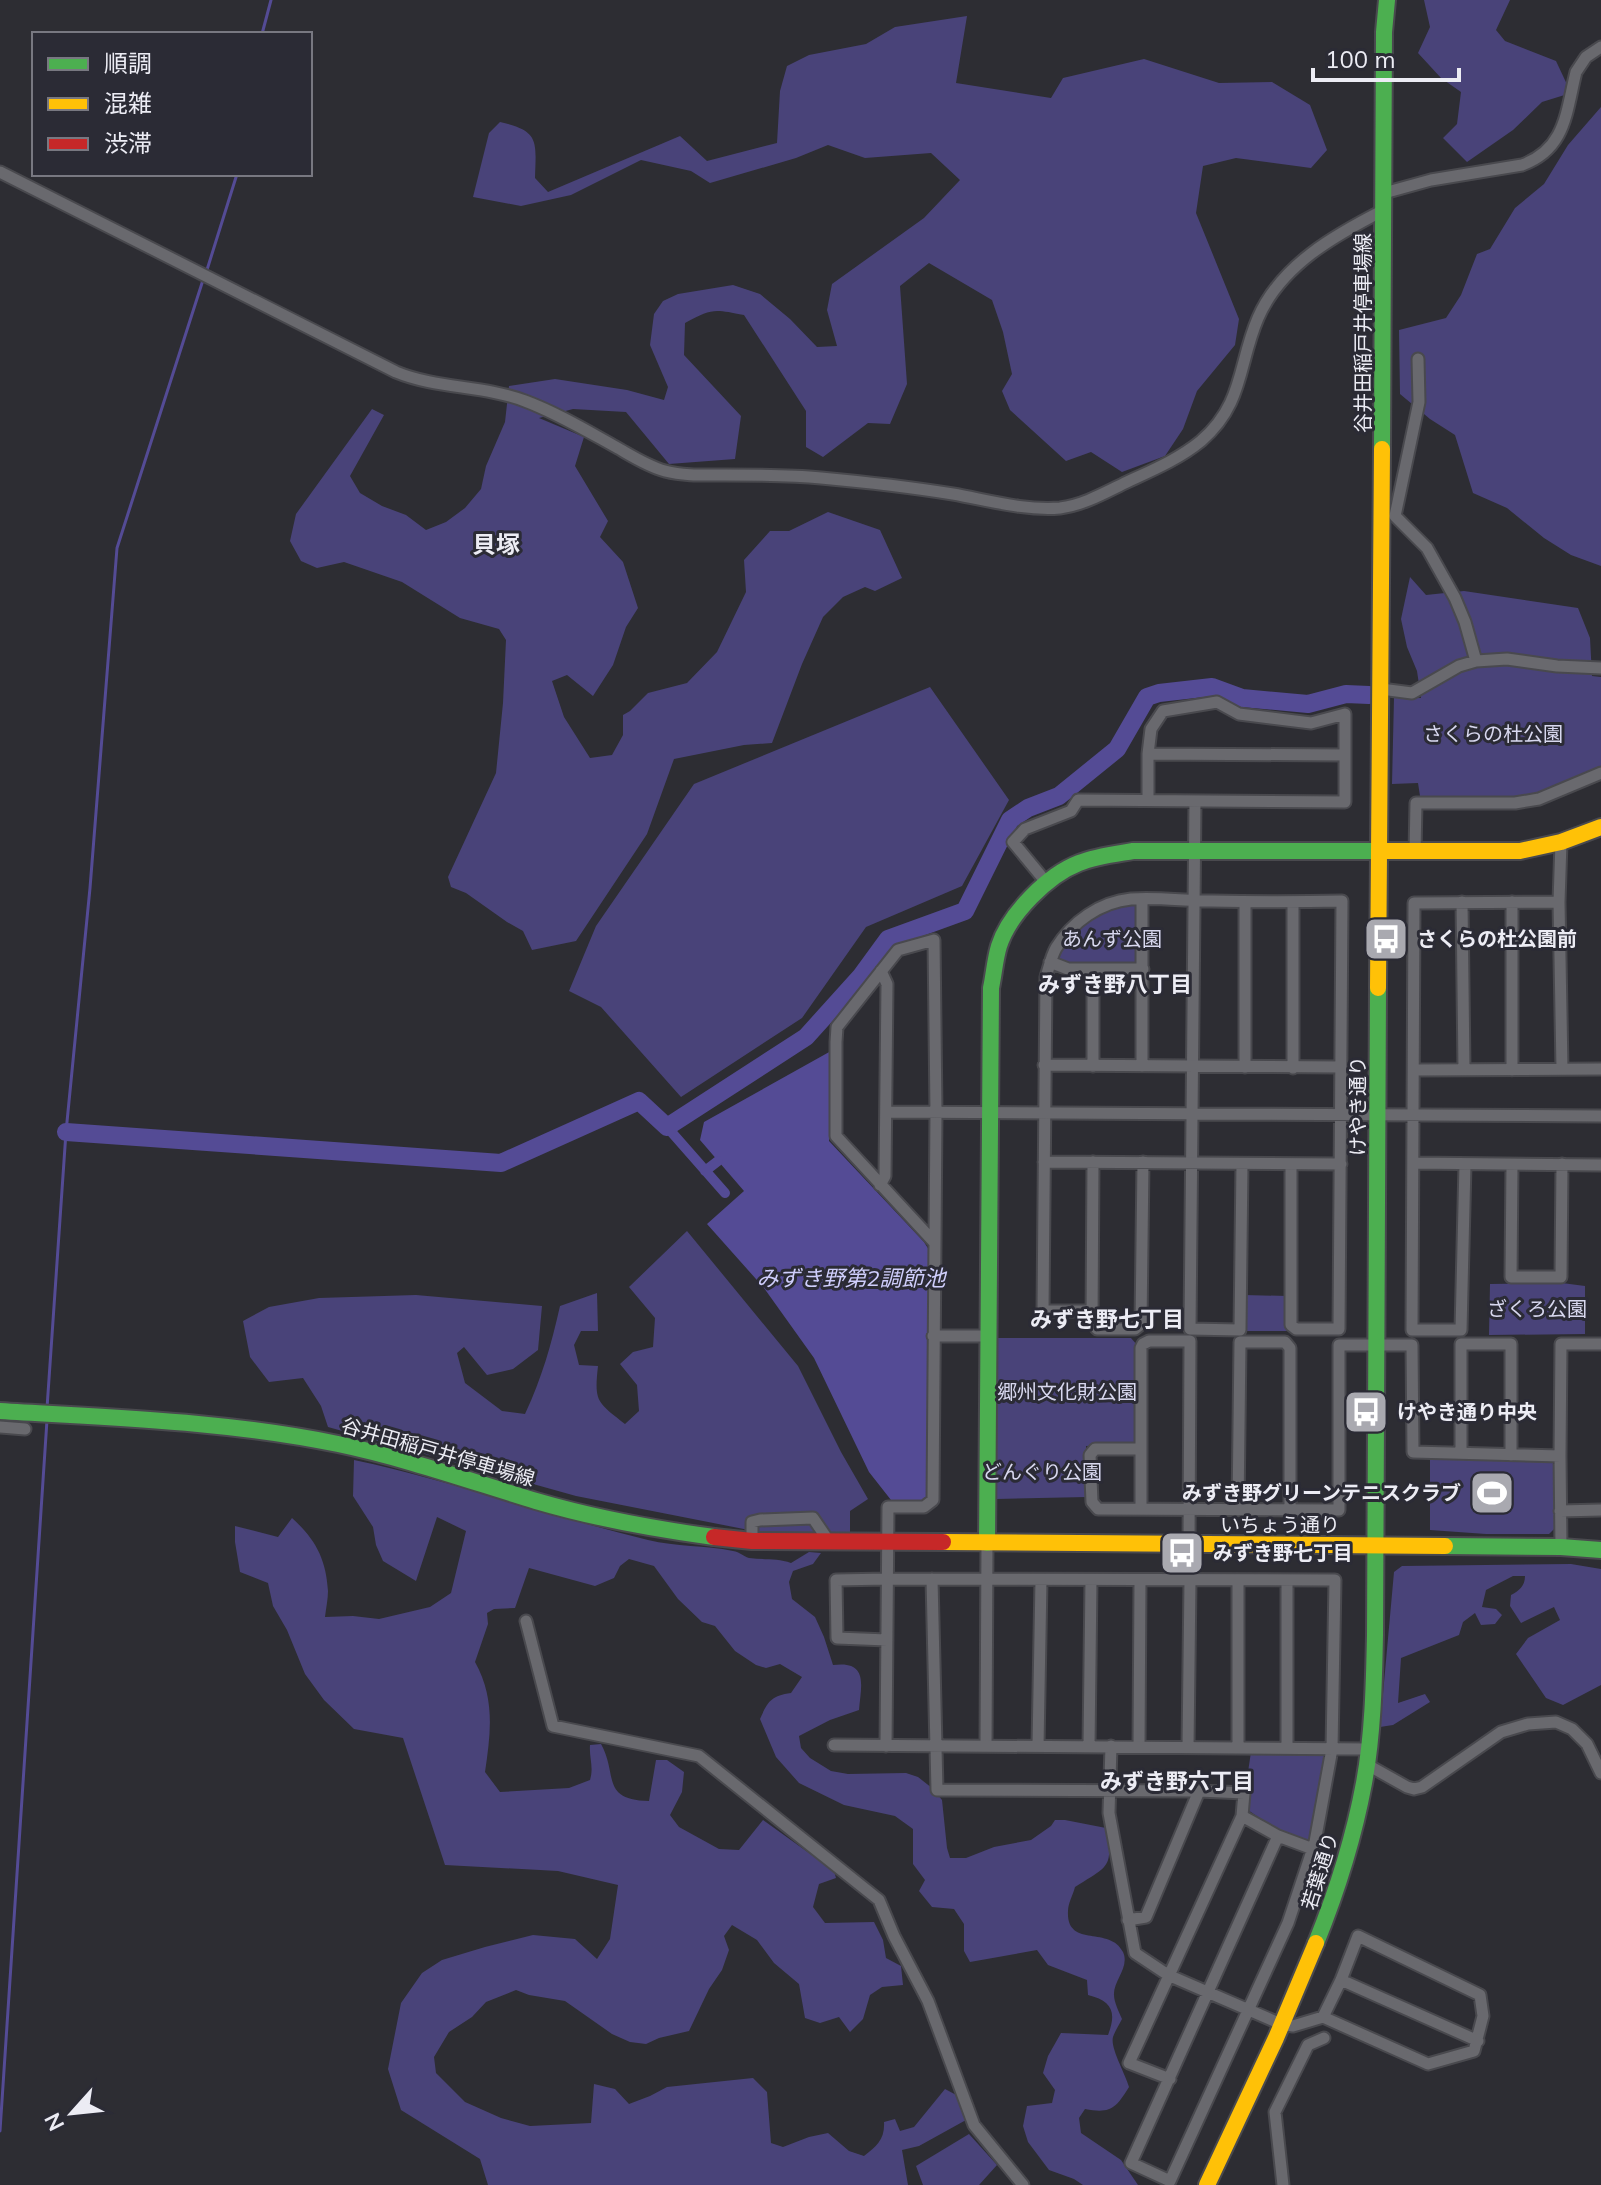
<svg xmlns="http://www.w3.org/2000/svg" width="1601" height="2185" font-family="Mulish,'Noto Sans JP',sans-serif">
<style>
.green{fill:#494379}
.water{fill:#544b95}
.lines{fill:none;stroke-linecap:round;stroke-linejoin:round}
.stream{stroke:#544b95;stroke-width:3}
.canal{stroke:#544b95;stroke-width:10}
.river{stroke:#544b95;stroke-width:18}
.street-casing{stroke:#49494e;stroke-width:15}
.fast-casing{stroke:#49494e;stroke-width:20}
.slow-casing{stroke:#49494e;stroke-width:20}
.jam-casing{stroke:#49494e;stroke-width:20}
.street{stroke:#69696e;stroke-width:11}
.fast{stroke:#4caf50;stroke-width:16}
.slow{stroke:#ffc107;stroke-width:16}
.jam{stroke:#c62828;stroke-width:16}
.labels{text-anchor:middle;stroke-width:6;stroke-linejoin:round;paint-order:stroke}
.street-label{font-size:20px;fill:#ececf4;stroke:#2b2b35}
.park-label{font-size:20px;fill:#d8d8ef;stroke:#2b2b35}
.poi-label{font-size:20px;font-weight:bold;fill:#ececf4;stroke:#2b2b35;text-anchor:start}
.neighbourhood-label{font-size:22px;font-weight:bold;fill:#ececf4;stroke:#2b2b35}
.water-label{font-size:22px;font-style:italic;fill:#cfcefc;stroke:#2b2b35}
.quarter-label{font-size:24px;font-weight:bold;fill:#ececf4;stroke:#2b2b35}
</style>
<rect width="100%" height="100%" fill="#2d2d33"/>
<path class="green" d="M1424,0h86l-14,30 9,11 51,20 15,32 -29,9 -29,28 -46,32 -24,-24 14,-14 4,-32 -20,-14 -23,-25 12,-26z
M967,16l-11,67 95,15 12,-20 81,-19 75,24 53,-1 38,23 17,45 -16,18 -75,-10 -33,8 -7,47 43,106 -4,26 -38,46 -14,38 -18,27 -43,16 -31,-20 -25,9 -56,-51 -8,-19 10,-17 -9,-42 -11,-32 -63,-37 -29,23 7,98 -17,40 -22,-1 -45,34 -17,-10v-36l-62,-96c-30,-6 -32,-7 -59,8l-1,32 57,61 -6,43 -66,5 -43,-52 -53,-3 -34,9 45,19 -9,29 33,55 -8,16 23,25 15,46 -12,19 -13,38 -20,31 -26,-21 -15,6 12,36 26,41 22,-3 11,-20v-20l7,-4 18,-18 39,-10 30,-31 29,-60 -2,-32 26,-29h19l39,-19 52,18 22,48 -27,13 -10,-4 -22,10 -20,20 -21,47 -30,79 -28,2 -70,14 -27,75 -71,107 -44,9 -9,-19 -16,-9 -41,-29 -15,-6 -3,-10 48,-104 7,-70 3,-63 -7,-11 -39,-11 -58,-36 -58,-20 -27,6 -16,-7 -11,-20 6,-27 76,-105 12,6 -34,61 10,17 22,13 24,9 20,15 20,-8 19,-14 16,-19 5,-23 19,-44 4,-36 46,-7 72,11 37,10 4,-13 -18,-42 4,-31 9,-13 15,-7 55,-9 27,9 30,25 27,28 20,-1 -10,-36 5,-26 92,-66 36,-38 -29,-27 -66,5 -37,-13 -32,13 -86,25 -19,-12 -50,-11 -70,35 -50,11 -48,-9 16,-64 11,-11c40,9 36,19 35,56l13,14 132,-56 27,25 70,-18 3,-52 7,-25 22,-11 57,-11 29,-17z
M1601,107v459l-30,-11 -27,-17 -37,-30 -34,-15 -18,-58 -25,-16 -30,-25 -1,-64 47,-12 15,-23 16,-41 13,-5 25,-41 29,-24 24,-39z
M1410,577l16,18 38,-4 114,17 12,30 2,38 9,1v90l-64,26 -34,5 -83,-2 -2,-13 -26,1 2,-86h27l-4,-27 -10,-24 -6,-28z
M930,687l79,113 -47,86 -96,41 -64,91 -121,79 -80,-90 -32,-16 27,-65 98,-142z
M1136,903l2,4 1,57 -71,1 -12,-5c19,-37 40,-49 80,-57z
M687,1231l111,135 43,86 27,47 -18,12v21h-91l-183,-36 -248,-69 -7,-21 -18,-28 -34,4 -19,-25 -7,-36 26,-14 50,-9 97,-3 126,11 -4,44 -25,19 -26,6 -23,-28 -7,6 8,30 37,28 23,3c17,-37 26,-68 35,-108l37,-13 1,38h-17l-7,14 5,20 19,1c-4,36 -1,36 27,58l14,-13 -2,-26 -17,-21 13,-12 20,-5 2,-29 -26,-31z
M1562,1283l23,3v48l-96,1 1,-51z
M1244,1295l43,1v35h-43z
M998,1338h133l6,7v97l-4,3 -47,1 1,51 -91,2z
M1430,1458l123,1 2,69 -6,6h-63l-56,-4z
M354,1460c99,21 195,56 294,80 28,7 57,5 85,11 7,1 10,5 16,7 14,2 28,0 42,5l18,-11 12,1 -8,11 -20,7 -4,11 3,17 23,18 9,20 9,28c36,-5 28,21 26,45l-29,10 -31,16 2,12 9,10 21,13 17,3 58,-1 12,4 14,11 10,12 5,48 3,10h16l28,-11 37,-7 20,-14 4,-6h10l41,8c8,40 2,38 -31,59 -2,8 -7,16 -7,24 -2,38 42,14 55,41 7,15 -10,29 -9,43 0,7 5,17 8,24 -3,6 -7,12 -9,18 -3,11 12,36 16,50 -13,21 -18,27 -44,22l-6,9 2,15 40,27 17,25h-55l-9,-6 -25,-9 -21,-28 -5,-16 4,-20 25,-3 3,-13 -12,-17 5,-17 13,-23 47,2c9,-23 4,-34 -20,-40l-1,-15 -39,-15 -11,-15 -67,12 -6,-11v-27l-10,-15 -22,-2 -13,-16 6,-11 -12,-16v-35l-18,-13 -51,-11 -45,-22 -23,-26 -16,-38c8,-18 11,-23 31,-26l11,-16 -22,-13 -14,4 -10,-3 -21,-14 -20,-25 -13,-4 -24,-23 -24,-33 -25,-7 -9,7 -6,12 -19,8 -66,-18 -14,40 -21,1 -7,4 1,11 -13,38c20,36 16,70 10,110l15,20 69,-4 21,-8c4,-13 -1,-22 0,-35l11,-1c17,30 -1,56 48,57l7,-41h11l17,12 -2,20 -12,23 9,12 40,22 20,1 24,-30 71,51 2,7 -17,6 -6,23 12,16 49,-1 9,18 3,18 15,8 2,19 -21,2 -12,8 -7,24 -13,13 -11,-15 -19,6 -15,-5 -6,-34 -25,-21 -17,-23 -25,-15 -8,11 5,14 -7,20 -13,19 -20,42 -30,7 -13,6 -16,-2 -18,-8 -47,-33 -36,-6 -13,-5 -30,12 -14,15 -23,15 -15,25 2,16 29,29 36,16 29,8 61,-3 3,-39 21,5 14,15 21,-8 17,-9 86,-9 14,14 4,51 12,4 26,-10 19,-4 21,18 15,5c13,-10 21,-17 20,-34l11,-3 5,12 14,-4 31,-38 15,8 6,23 -47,26 -17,4 6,35h-420l-8,-26 -79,-49 -13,-41 13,-66 21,-30 20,-13 43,-13 48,-12 42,4 22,20 13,-20 8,-54 -60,-14 -113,-6 -42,-127 -49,-9 -30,-29 -19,-26 -18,-44 -14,-24 -5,-23 -28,-11 -5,-30v-16l43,11 14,-19c23,21 34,40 36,73 0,8 -2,17 -3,26l28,-1 26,3 51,-12 21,-14 15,-62 -29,-14 -21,64 -33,-20 -7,-16 -3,-18 -20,-31z
M1571,1564l30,5v116l-38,20 -17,-7 -30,-44 12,-16 32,-18 -6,-13 -33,16 -11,-17 1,-11c8,-4 14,-9 14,-19h-12l-27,14 -4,17 14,2 6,6 -7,9 -14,1 -6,-12 -12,9 -4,13 -58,23 -3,45 27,-9 5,8 -37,23 -13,2 14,-155 8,-6z
M1251,1752l69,2 4,2 -13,83 -3,4 -30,-12 -30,-21 -3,-18z
M969,2134l28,31 -18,20h-56l-7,-19z"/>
<path class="water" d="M831,1051l-2,90 95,101 5,8 -2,245 -5,7 -31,-2 -22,-28 -55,-114 -50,-70 -57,-64 37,-33 -44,-51 4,-18z"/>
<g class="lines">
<path class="stream" d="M262,34l9,-34
M206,273l31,-99
M47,1408l19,-276 24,-244 27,-340 86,-268
M0,2131l47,-711"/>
<path class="canal" d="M667,1127l58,66
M705,1171l13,-10"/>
<path class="river" d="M66,1132l435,31 138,-62 28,26 139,-90 55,-61 27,-37 77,-28 45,-91 18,-12 31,-12 58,-47 30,-52 12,-4 53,-6 30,11 66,6 38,-10 23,1"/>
<g class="street-casing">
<path id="street" d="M0,172l396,200c41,17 87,13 129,29 32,12 62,30 91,46 16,9 31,19 49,24 19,5 39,4 60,4 32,0 64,0 96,3 44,4 88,9 132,16 34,6 72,17 107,14 24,-3 46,-16 67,-26 26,-12 52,-23 74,-41 43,-37 37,-77 57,-123 23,-53 77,-83 126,-108
M1384,193l47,-13 91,-15c44,-16 44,-53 54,-93l10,-15 15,-10
M1418,359l1,43 -24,114 32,32 28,50 10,24 11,39
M1381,689l31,4 47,-27 17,-5 31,-2 50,7 44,2
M1148,754l197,1
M1195,801l-5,528 50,1 2,-166
M1561,842l-2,60 3,167
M1415,852l1,-49h99l24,-4 62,-26
M1046,882l-33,-40 12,-13 46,-18 7,-11 267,2v-88l-34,9 -72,-9 -22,-12 -54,9 -12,18 -3,25v46
M1245,902v165
M1293,902v166
M1462,902l2,168
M1050,962l18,7h75
M1044,1065l297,2
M1093,1066v-97
M1142,1066v-167
M1414,1070l187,-1
M1512,1070v-168
M886,1112l715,4
M1044,1162l297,2
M1093,1162l-1,161 5,6h38l6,-5 2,-162
M1414,1163l187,2
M1465,1164l-4,166h-49l2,-427 145,-1
M1512,1165l-1,112h50l1,-113
M880,1185l5,-9 2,-192 -6,-13
M1092,1311h-49l3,-334c3,-9 5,-20 10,-29 16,-26 44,-46 75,-49 27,-2 54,2 81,2 43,1 86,1 130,0l-3,428h-43l-5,-4v-161
M933,1336h56
M0,1427l25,2
M1141,1449h-46l-5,6 2,47 6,7 241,1v-165h73l1,107 147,4
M1461,1453v-109h50v111
M1141,1509v-161l2,-4 6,-3h41l-1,204
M1238,1510l2,-168h45l5,6v162
M1560,1511l41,-1
M752,1541v-19l8,-2 53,-2 17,25
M1561,1547l-1,-91 1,-112h40
M932,1579l5,211 262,1 45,2 -2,23 -113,247 41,16
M1238,1580v167
M526,1621l27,105 146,30 180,144 15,36 34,65 46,124 49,60
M887,1640l-50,-2 -1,-58 51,-1 448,1 -3,169 -17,93 -27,81 -118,258 -39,-18 147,-327
M834,1745l534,4
M886,1746l2,-239h36l9,-7 3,-388 -2,-172 -36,10 -61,77 -1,15v94l98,106
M986,1746l1,-203
M1038,1746l3,-166
M1089,1746l2,-166
M1111,1746l-2,67 26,140 33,22 113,49 12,2 30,-9 105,47 46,-13 9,-35 -3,-21 -122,-59 -17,44 -18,37
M1139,1747l1,-167
M1188,1747l2,-167
M1287,1747v-167
M1366,1764l41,23 7,2 8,-2 79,-55 27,-8 28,-2 16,7 15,15 14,29
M1242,1816l36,20 35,13
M1128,1920l18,-3 53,-126
M1341,1980l137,61
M1283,2185l-8,-73 33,-67 16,-7"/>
</g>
<g class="fast-casing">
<path id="fast" d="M1382,449l2,-417 3,-32
M0,1411c113,7 227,10 338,33 67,14 132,37 198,57 58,17 118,28 178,36
M987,1543l4,-555c3,-14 4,-29 8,-42 10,-32 49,-71 80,-83 17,-7 36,-9 54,-12h252
M1445,1546l116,1 40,3
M1316,1943c21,-52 38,-106 48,-160 9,-49 10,-99 11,-148l3,-647"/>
</g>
<g class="slow-casing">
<path id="slow" d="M1385,851h135l41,-9 40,-15
M1378,988l4,-539
M943,1542l502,4
M1207,2185l69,-147 40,-95"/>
</g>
<g class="jam-casing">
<path id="jam" d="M714,1537l38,4 191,1"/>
</g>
<use href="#street" class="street"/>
<use href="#fast" class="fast"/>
<use href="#slow" class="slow"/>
<use href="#jam" class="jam"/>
</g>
<defs>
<g id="bus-square" transform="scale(2.3)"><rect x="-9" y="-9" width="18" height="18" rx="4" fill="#a9a9b0" stroke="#2b2b35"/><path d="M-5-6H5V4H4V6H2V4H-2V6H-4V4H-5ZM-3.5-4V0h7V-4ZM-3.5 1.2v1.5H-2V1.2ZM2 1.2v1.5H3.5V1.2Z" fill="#fff"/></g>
<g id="stadium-square" transform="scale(2.3)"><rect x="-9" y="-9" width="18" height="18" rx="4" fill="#a9a9b0" stroke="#2b2b35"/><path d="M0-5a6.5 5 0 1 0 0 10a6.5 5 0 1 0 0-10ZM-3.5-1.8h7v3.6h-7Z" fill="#fff"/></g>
</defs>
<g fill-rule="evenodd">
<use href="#bus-square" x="1386" y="939"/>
<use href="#bus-square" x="1366" y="1412"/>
<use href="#stadium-square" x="1492" y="1493"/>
<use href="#bus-square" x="1182" y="1553"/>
</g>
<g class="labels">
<g class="street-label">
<text transform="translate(1363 333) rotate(-90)" y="7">谷井田稲戸井停車場線</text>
<text transform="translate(1358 1106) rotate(-90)" y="7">けやき通り</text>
<text transform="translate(438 1452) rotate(16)" y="7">谷井田稲戸井停車場線</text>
<text x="1280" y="1532">いちょう通り</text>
<text transform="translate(1320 1871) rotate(-73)" y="7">若葉通り</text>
</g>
<g class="park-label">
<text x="1493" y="741">さくらの杜公園</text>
<text x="1112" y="946">あんず公園</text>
<text x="1537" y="1316">ざくろ公園</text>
<text x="1067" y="1399">郷州文化財公園</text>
<text x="1042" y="1479">どんぐり公園</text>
</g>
<g class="poi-label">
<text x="1417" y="946">さくらの杜公園前</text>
<text x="1397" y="1419">けやき通り中央</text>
<text x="1461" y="1500" text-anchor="end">みずき野グリーンテニスクラブ</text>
<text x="1213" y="1560">みずき野七丁目</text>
</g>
<g class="neighbourhood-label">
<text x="1115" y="992">みずき野八丁目</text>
<text x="1107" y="1327">みずき野七丁目</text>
<text x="1177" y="1789">みずき野六丁目</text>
</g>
<g class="water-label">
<text x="851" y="1286">みずき野第2調節池</text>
</g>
<g class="quarter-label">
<text x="496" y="553">貝塚</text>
</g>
</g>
<rect x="32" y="32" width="280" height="144" fill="#2b2b35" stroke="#787881" stroke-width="2"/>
<rect x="48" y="58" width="40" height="12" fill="#4caf50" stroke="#787881" stroke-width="2"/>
<text x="104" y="72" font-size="24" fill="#ececf4">順調</text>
<rect x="48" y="98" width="40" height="12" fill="#ffc107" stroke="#787881" stroke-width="2"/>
<text x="104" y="112" font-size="24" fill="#ececf4">混雑</text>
<rect x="48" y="138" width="40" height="12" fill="#c62828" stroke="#787881" stroke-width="2"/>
<text x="104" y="152" font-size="24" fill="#ececf4">渋滞</text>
<g transform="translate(72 2113) rotate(243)" stroke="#2b2b35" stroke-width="6" paint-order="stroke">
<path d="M0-6L14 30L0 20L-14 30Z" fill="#ececf4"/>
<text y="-12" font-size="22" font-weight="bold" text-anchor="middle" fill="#ececf4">N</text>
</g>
<path d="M1313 68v12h146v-12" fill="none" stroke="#ececf4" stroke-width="4"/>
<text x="1325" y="68" font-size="24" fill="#ececf4" stroke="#2b2b35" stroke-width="6" paint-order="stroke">100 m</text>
</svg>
